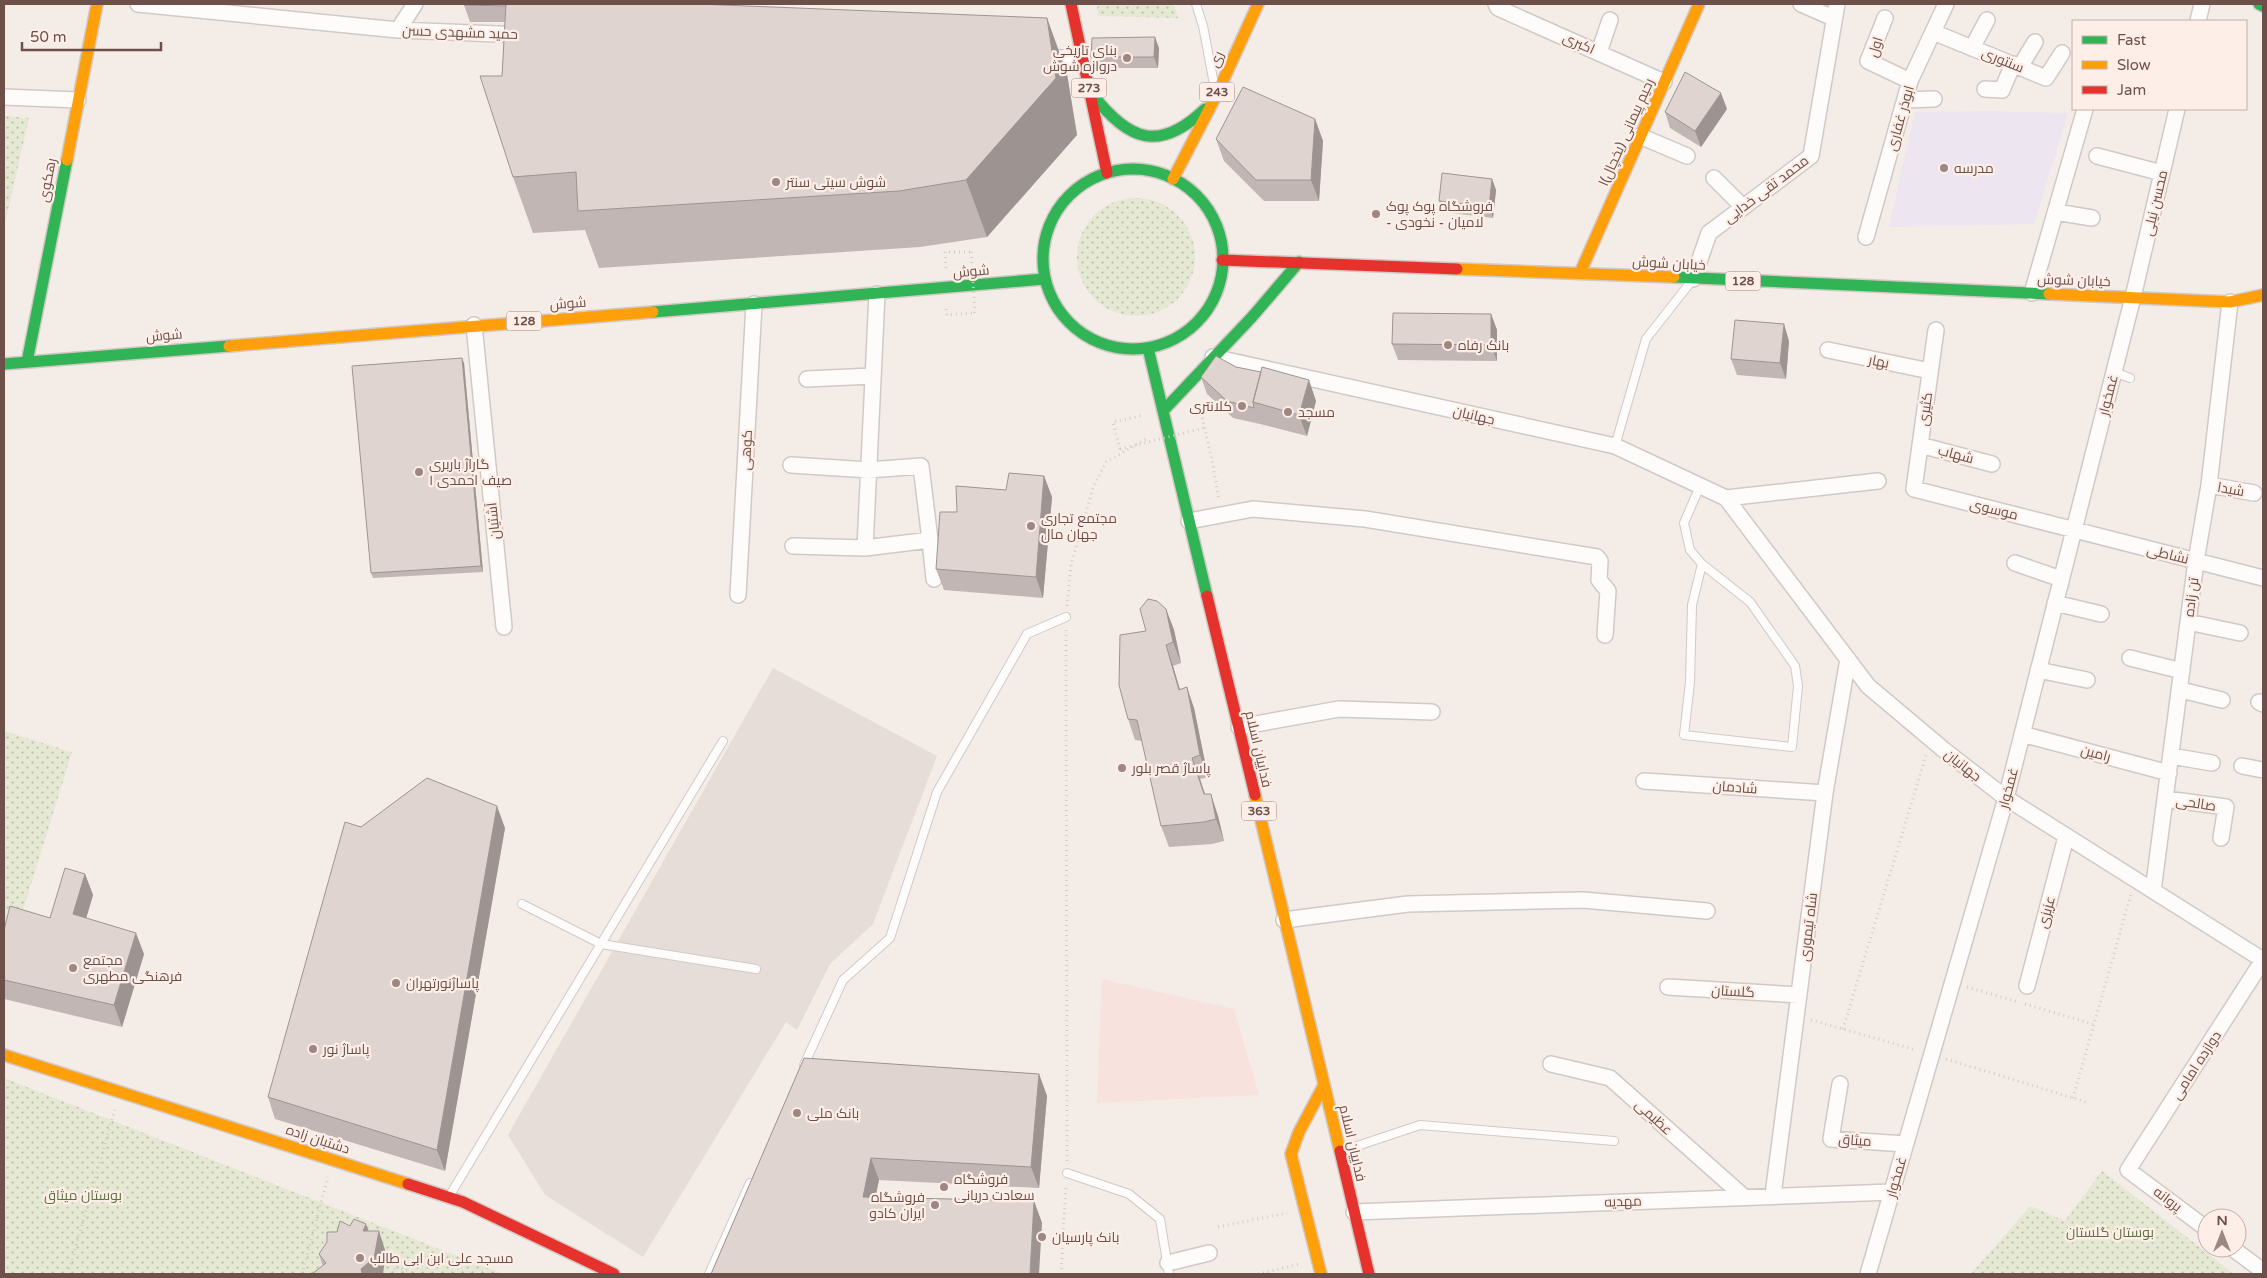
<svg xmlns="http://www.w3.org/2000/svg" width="2267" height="1278" font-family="'Varela Round',Cairo,sans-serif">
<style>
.commercial{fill:#f7e2de}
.industrial{fill:#e6dcd8}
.education{fill:#ede5ef}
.grass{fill:url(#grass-dots)}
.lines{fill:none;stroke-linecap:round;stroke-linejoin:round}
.lane-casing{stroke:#d2c9c6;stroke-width:10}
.street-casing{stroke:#d2c9c6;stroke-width:18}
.fast-casing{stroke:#d2c8c4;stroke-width:14}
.slow-casing{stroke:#d2c8c4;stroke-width:14}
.jam-casing{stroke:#d2c8c4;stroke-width:14}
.path{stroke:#d5cbc9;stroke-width:3;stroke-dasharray:1 4;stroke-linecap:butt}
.lane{stroke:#fdfcfb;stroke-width:8}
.street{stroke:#fdfcfb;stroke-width:15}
.fast{stroke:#30b455;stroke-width:11}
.slow{stroke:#ff9f0a;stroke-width:11}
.jam{stroke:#e5322d;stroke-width:11}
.path-bridge{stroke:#d5cbc9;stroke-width:3;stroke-dasharray:1 4;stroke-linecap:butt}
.wall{fill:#c1b6b3}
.shaded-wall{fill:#9d9492}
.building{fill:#e0d4d0;stroke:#9d9492}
.poi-dot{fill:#9d8782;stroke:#fdefe7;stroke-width:2}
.labels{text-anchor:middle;stroke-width:4.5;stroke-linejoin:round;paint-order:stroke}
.shield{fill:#fdefe7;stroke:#99807a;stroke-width:1}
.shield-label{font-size:12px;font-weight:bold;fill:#6e504b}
.street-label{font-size:14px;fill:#6e504b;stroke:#fdefe7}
.poi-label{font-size:14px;fill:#6e504b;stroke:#fdefe7;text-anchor:start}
.park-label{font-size:14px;fill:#5d7344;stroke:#fdefe7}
</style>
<defs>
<pattern id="grass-dots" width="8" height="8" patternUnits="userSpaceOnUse" patternTransform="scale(1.25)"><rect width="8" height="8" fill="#e5e8d3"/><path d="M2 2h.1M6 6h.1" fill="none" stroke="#bebead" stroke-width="1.8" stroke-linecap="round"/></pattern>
</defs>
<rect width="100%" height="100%" fill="#f4ece7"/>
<path class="commercial" d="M1102,979l132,30 25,86 -162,8z"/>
<path class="industrial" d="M773,668l164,88 -64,168 -43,40 -33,66 -11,-8 -143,235 -98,-62 -37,-60z"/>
<path class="education" d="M1989,111l79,2 -34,111 -145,3 26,-115z"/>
<path class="grass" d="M1097,4h77l4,14 -80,-2z
M4,116l25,2 -25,110z
M1077 257a59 59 0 1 1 118 0a59 59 0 1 1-118 0Z
M4,731l68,21 -68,220z
M4,1078l499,196h-499z
M2102,1171l132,103h-263l59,-68 35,15z"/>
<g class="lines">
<g class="lane-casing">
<path id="lane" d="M1196,4l7,22 11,58
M2114,372l16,6
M1615,446l31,-107 44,-56
M1700,486l-16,37 6,27 12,14 48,38 45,64 3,20 -6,61 -108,-12 6,-53 2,-77 10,-41
M522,904l79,40 155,25
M804,1065l39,-85 47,-42 47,-146 90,-158 39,-17
M1342,1151l78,-26 194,16
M1067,1173l62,21 31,25 9,55
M450,1195l273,-454
M709,1274l41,-91"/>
</g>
<g class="street-casing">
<path id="street" d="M138,4l260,26 127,5
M1496,4l2,4 166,74
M1801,4l32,14
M1885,18l-17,43 42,20
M2198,21l4,-17
M398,30l17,-26
M1933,32l113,46 16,-25
M1972,48l15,-28
M1599,52l11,-32
M1042,57l41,2
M2020,67l15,-25
M1985,89l17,1 11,-26
M4,97l74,3
M1905,100l29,-1
M1640,136l47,20
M2097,156l65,17
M1714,178l29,29
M2056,212l36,6
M1866,237l44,-156 36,-77
M1693,279l16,-46 102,-77 26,-152
M2032,293l53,-184
M474,325l30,302
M1936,330l-22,159 349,89
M1828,350l102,21
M1213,357l402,89 111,52 142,188 76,64 62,48 257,162
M807,379l65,-3
M1920,445l72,19
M791,465l78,5 52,-4 9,74 -65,8 -72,-2
M2209,485l45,8
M1726,498l152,-17
M1189,521l64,-12 112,10 232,38 3,4 -1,19 9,11 -3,44
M930,540l4,39
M865,548l12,-254
M2015,563l46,16
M738,595l16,-291
M2055,603l46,11
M2188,622l52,11
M2130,658l52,13
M2038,670l49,10
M2181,690l41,10
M2259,702l4,2
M1239,727l100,-18 93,3
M2022,734l147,39
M2171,756l41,7
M2242,766l21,4
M1644,781l181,12
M2166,799l60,8 -5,31
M2153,891l43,-330 13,-76 21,-183
M1284,920l124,-16 175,-4 124,11
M2027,986l39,-149
M1668,987l131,8
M1551,1064l59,14 133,118
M1840,1084l-9,55 74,5
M1773,1195l52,-402 23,-134
M1354,1212l537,-20
M2207,1229l-79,-59 135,-210
M2232,1248l31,23
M1168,1263l41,-10
M1868,1274l138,-476 127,-501 44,-188"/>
</g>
<g class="fast-casing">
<path id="fast" d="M2259,4l4,2
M1092,94c37,47 67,59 113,15
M1043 259a90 90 0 1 1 180 0a90 90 0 1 1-180 0Z
M1674,277l375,17
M653,312l391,-33
M1148,348l59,248
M27,362l40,-202
M4,364l225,-18
M1163,411l89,-94 47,-55"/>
</g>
<g class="slow-casing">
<path id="slow" d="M67,160l30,-156
M1173,179l43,-83 42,-92
M1457,269l217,8
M1580,273l119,-269
M2049,294l181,8 33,-7
M229,346l424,-34
M1255,795l85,356
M4,1055l404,129
M1321,1274l-30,-120 8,-22 25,-47"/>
</g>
<g class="jam-casing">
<path id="jam" d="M1071,4l36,169
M1222,260l235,9
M1207,596l48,199
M1340,1151l29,123
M408,1184l55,18 151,72"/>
</g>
<path class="path" d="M946,268l-1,-16h26
M946,309l1,6 28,-2
M1199,403l13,57 7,40
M1120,449l-7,-27 31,-7
M1067,606l4,-41 22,-77 13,-26 42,-24
M1066,630l1,531
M1967,987l52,15
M2025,1004l68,20
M1811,1020l105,30
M1843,1029l83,-274
M1946,1059l140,43
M2073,1098l58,-204
M1218,1227l69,-14
M68,1274l47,-165
M302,1274l26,-97
M392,1274l4,-8 18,8
M1061,1274l5,-89
M1258,1274l42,-10"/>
<use href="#lane" class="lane"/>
<use href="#street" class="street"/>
<use href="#fast" class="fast"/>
<use href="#slow" class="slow"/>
<use href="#jam" class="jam"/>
<path class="path-bridge" d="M971,252l4,61
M1120,449l84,-21"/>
</g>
<path class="wall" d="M464,5l583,13 20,56 10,61 -90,102 -67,10 -321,21 -14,-38 -52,3 -20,-56 -11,-101 3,-54h-35z
M1159,48l-1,20h-63l-4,-11z
M1727,109l-26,38 -31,-19 -5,-16z
M1315,119l8,22 -4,60h-55l-40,-40 -8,-22z
M1492,179l4,11 -3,28 -50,-6 -4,-11z
M1491,314l6,16v31l-99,-1 -6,-16z
M1789,341l-3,38 -49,-4 -6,-16z
M464,363l19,209 -110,6 -2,-5z
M1236,367l80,34 -9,35 -47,-12 -27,-6 -26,-24 -6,-17z
M1044,476l8,21 -9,101 -99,-8 -8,-21 21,-57 49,-22z
M1166,609l8,21 7,33 -8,3 7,23 14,19 14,69 -8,2 5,15 13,22 6,25 -12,3 -43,3 -8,-21 -19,-85 -7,-1 -7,-21 18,-88z
M361,827l144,1 -60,343 -170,-52 -7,-22z
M85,874l8,21 -7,23 58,36 -22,73 -118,-28v-69l46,-12z
M804,1058l235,16 8,22 -8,92 -160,-8 -4,17 159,4 8,22 -331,51z
M350,1226l18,5 18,22 -63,13 -4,-12 18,-22z"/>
<path class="shaded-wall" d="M1047,18l20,56 10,61 -90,102 -21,-57z
M1155,37l4,11 -1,20 -4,-11z
M1721,93l6,16 -26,38 -6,-16z
M1315,119l8,22 -4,60 -8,-21z
M1492,179l4,11 -3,28 -4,-11z
M1491,314l6,16v31l-6,-16z
M1784,324l5,17 -3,38 -6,-16z
M462,358l2,5 19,209 -2,-6z
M1309,380l7,21 -9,35 -8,-21z
M1044,476l8,21 -9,101 -7,-21z
M1166,609l8,21 7,33 -8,-21z
M1166,645l7,21 13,45 -7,-21z
M1187,687l7,21 14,69 -8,-22z
M1192,758l8,21 12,37 -8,-22z
M1211,794l7,22 6,25 -8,-22z
M497,806l8,22 -60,343 -8,-21z
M85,874l8,21 -12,41 -8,-22z
M136,933l8,21 -22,73 -8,-22z
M1039,1074l8,22 -8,92 -8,-21z
M871,1158l8,22 -8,39 -8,-22z
M1034,1201l8,22 -3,51h-9z
M366,1224l8,22 -11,-15z
M379,1231l7,22 -3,21h-21l-1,-5z"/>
<path class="building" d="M465,4h41v2l-42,-1z
M506,4h191l350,14 9,60 -90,102 -67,11 -321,20 -2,-39 -63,5 -33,-101h22z
M1155,37l-1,20h-63l1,-19z
M1685,72l36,21 -26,38 -30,-19z
M1243,87l72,32 -4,61h-55l-40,-41z
M1442,173l50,6 -3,28 -50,-6z
M1393,313l98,1v31l-99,-1z
M1735,320l49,4 -4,39 -49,-4z
M1216,356l20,11 25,5 -8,30 1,6 -27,-7 -26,-24z
M462,358l19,208 -110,7 -19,-207z
M1262,367l47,13 -10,35 -46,-13z
M1009,473l35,3 -8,101 -100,-8 4,-57h17l-1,-26 50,4z
M1148,599l9,2 9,8 7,33 -7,3 13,45 8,-3 13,68 -8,3 12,36h7l5,25 -12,3 -43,4 -24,-106 -9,-1 -9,-34 1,-50 26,-4 -6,-22z
M427,778l70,28 -60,344 -169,-53 77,-275 16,5z
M65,868l20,6 -12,40 63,19 -22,72 -110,-25v-50l6,-24 40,12z
M804,1058l235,16 -8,93 -160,-9 -8,39 171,4 -4,73h-319z
M354,1219l12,5 -3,7h16l-5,27 -13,11 1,5h-50l14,-11 -7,-9 8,-12v-10h10l3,-11 10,5z"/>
<g class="poi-dot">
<circle cx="1127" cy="58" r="5"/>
<circle cx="1944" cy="168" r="5"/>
<circle cx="776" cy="182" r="5"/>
<circle cx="1376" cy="214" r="5"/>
<circle cx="1448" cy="345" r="5"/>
<circle cx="1242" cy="406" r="5"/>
<circle cx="1288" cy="412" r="5"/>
<circle cx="419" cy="472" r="5"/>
<circle cx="1031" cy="526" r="5"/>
<circle cx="1122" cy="768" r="5"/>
<circle cx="73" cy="968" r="5"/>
<circle cx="396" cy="983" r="5"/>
<circle cx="313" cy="1049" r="5"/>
<circle cx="797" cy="1113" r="5"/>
<circle cx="944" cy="1187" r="5"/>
<circle cx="935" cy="1205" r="5"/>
<circle cx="1042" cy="1237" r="5"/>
<circle cx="360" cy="1258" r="5"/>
</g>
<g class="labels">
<g class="shield">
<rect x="1071.5" y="78.5" width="35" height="19" rx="4"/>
<rect x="1199.5" y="82.5" width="35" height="19" rx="4"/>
<rect x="1725.5" y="271.5" width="35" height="19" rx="4"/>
<rect x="506.5" y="311.5" width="35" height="19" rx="4"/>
<rect x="1241.5" y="801.5" width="35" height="19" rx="4"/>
</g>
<g class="shield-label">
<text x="1089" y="92">273</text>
<text x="1217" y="96">243</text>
<text x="1743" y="285">128</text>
<text x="524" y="325">128</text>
<text x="1259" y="815">363</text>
</g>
<g class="street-label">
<text transform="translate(460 32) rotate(2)" y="5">حمید مشهدی حسن</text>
<text transform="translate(1579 43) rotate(24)" y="5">اکبری</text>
<text transform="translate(1875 47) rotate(-73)" y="5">اول</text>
<text transform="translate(1216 59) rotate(-66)" y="5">ری</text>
<text transform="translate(2003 60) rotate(22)" y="5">سنتوری</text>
<text transform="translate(1900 118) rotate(-74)" y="5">ابوذر غفاری</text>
<text transform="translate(1626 132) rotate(-66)" y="5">رحیم پیمانی (یخچال)ا</text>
<text transform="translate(47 180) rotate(-79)" y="5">رهکوی</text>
<text transform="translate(1766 189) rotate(-37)" y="5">محمد تقی خدایی</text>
<text transform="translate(2155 203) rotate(-77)" y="5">محسن نیلی</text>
<text transform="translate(1669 263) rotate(3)" y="5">خیابان شوش</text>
<text transform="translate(971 271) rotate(-5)" y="5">شوش</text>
<text transform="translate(2074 280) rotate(2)" y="5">خیابان شوش</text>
<text transform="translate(568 303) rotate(-4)" y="5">شوش</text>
<text transform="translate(164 335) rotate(-5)" y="5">شوش</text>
<text transform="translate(1879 361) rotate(11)" y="5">بهار</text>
<text transform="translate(2108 395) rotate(-76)" y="5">غمخوار</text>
<text transform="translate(1925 409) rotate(-82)" y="5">کثیری</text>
<text transform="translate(1474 415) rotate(13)" y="5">جهانیان</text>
<text transform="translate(746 450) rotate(-87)" y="5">کوهی</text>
<text transform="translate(1956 454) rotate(15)" y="5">شهاب</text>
<text transform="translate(2231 489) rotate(10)" y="5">شیدا</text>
<text transform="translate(1994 509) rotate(14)" y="5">موسوی</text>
<text transform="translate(493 521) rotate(-96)" y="5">آشتیان</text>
<text transform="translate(2168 554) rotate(14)" y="5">نشاطی</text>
<text transform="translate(2191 597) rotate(-83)" y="5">تن زاده</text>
<text transform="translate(1259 749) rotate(77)" y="5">فداییان اسلام</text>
<text transform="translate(2096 753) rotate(15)" y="5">رامین</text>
<text transform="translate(1963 765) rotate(38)" y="5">جهانیان</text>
<text transform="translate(1735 787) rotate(4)" y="5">شادمان</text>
<text transform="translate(2008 788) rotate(-75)" y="5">غمخوار</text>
<text transform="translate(2196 803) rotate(8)" y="5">صالحی</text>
<text transform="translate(2046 912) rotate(-75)" y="5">عزیزی</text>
<text transform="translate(1808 927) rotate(-83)" y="5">شاه تیموری</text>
<text transform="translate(1733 991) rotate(3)" y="5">گلستان</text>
<text transform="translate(2196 1065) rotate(-57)" y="5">دوازده امامی</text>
<text transform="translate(1654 1117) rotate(42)" y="5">عظیمی</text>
<text transform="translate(318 1139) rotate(18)" y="5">دشتبان زاده</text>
<text transform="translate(1855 1140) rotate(4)" y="5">میثاق</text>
<text transform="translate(1353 1143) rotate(77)" y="5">فداییان اسلام</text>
<text transform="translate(1896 1177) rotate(-74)" y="5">غمخوار</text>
<text transform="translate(2168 1199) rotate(37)" y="5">پروانه</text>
<text transform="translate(1623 1201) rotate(-2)" y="5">مهدیه</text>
</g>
<g class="poi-label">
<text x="1117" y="55" text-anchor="end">بنای تاریخی<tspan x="1117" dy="16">دروازه شوش</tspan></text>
<text x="1954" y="173">مدرسه</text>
<text x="786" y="187">شوش سیتی سنتر</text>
<text x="1386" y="211">فروشگاه پوک پوک<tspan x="1386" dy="16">- لاميان - نخودی</tspan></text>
<text x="1458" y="350">بانک رفاه</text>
<text x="1232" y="411" text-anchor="end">کلانتری</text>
<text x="1298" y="417">مسجد</text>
<text x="429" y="469">گاراژ باربری<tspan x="429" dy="16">صیف احمدی ۱</tspan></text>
<text x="1041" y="523">مجتمع تجاری<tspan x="1041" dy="16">جهان مال</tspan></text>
<text x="1132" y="773">پاساژ قصر بلور</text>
<text x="83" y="965">مجتمع<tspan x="83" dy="16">فرهنگی مطهری</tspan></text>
<text x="406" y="988">پاساژنورتهران</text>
<text x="323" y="1054">پاساژ نور</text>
<text x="807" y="1118">بانک ملی</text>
<text x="954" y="1184">فروشگاه<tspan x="954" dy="16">سعادت دریانی</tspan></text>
<text x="925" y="1202" text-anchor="end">فروشگاه<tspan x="925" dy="16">ایران کادو</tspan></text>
<text x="1052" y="1242">بانک پارسیان</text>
<text x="370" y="1263">مسجد علی ابن ابی طالب</text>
</g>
<g class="park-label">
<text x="83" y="1200">بوستان میثاق</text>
<text x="2110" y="1237">بوستان گلستان</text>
</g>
</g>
<rect width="2267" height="1278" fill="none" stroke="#6e504b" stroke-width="10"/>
<rect x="2072" y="20" width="175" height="90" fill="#fdefe7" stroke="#c4afa9"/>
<rect x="2082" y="36" width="25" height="8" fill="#30b455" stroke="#c4afa9"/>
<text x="2117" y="45" font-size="15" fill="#6e504b">Fast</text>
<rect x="2082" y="61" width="25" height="8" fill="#ff9f0a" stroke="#c4afa9"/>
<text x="2117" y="70" font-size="15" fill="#6e504b">Slow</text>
<rect x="2082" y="86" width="25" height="8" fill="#e5322d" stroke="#c4afa9"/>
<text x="2117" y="95" font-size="15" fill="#6e504b">Jam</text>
<g transform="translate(2222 1233)"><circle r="24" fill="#fdefe7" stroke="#c4afa9"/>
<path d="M0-4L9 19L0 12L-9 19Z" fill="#9d8782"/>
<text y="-8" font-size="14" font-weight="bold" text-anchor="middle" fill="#6e504b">N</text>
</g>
<path d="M22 42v8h139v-8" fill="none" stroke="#6e504b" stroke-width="2.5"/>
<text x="30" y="42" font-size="15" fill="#6e504b" stroke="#fdefe7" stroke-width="4" paint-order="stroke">50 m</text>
</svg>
